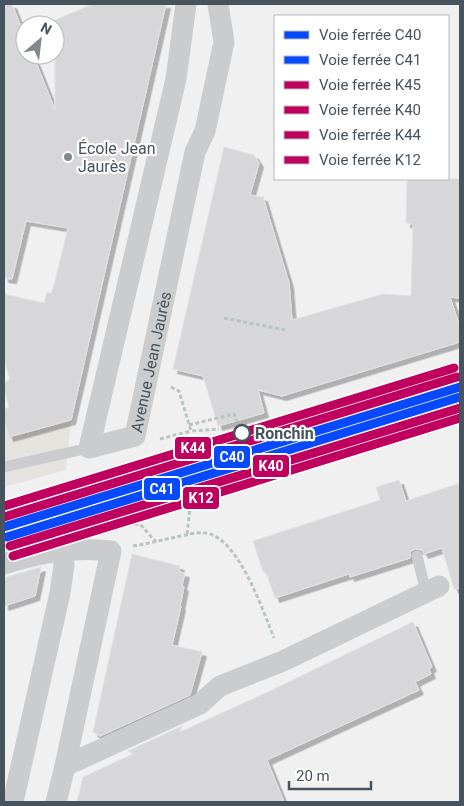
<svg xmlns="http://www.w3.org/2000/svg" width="464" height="806" font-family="Roboto,sans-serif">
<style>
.commercial{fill:#e5e3de}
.building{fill:#d7d7d9;stroke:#e2e2e3;filter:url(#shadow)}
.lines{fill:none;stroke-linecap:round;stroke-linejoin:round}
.path{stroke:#b8c5c0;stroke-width:3;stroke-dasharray:4 2.5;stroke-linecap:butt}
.lane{stroke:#caccce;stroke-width:11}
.street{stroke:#caccce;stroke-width:21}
.rail-1-casing{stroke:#fff;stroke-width:12}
.rail-2-casing{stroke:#fff;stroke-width:12}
.rail-3-casing{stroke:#fff;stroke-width:12}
.rail-4-casing{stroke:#fff;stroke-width:12}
.rail-5-casing{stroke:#fff;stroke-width:12}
.rail-6-casing{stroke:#fff;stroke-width:12}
.rail-1{stroke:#0749ff;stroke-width:9}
.rail-2{stroke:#0749ff;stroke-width:9}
.rail-3{stroke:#bf005f;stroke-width:9}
.rail-4{stroke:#bf005f;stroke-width:9}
.rail-5{stroke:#bf005f;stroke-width:9}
.rail-6{stroke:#bf005f;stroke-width:9}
.poi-dot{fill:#828a90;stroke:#fff;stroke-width:2}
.stop-dot{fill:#fff;stroke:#47535d;stroke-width:2.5}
.labels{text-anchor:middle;stroke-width:4.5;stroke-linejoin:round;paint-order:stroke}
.poi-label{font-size:16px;fill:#47535d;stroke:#fff;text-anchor:start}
.street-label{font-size:16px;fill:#47535d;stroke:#fff}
.stop-label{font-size:16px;font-weight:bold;fill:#47535d;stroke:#fff;text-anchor:start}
.line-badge{stroke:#fff;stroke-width:2}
.badge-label{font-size:14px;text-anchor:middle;font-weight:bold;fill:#fff}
</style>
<defs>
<filter id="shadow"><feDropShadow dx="4.5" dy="4.5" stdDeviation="0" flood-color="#0004"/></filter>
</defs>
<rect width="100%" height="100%" fill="#f1f0f0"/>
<path class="commercial" d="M71,420l-5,50 -62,17v-66l5,16z"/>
<path class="building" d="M4,4h8l13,33v18h8l22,55v-90l38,-16h73l-95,416 -62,17 -5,-16v-12l5,-2 -5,-18v-6l6,-4 -6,-20v-65l40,9 3,-11 4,1 2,-4 15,-61 -42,-7 -14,58 -8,-1z
M224,147l30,8 5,8 -9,32 13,2 26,86 3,37 91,-26 28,2 2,-72 -7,-1 1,-44h53v119l-10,-1 10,30v15l-178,54 -24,-6 6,23 -46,13 -15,-50 -30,-7z
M399,480l7,21 54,-18v105l-6,1 -12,-41 -18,6 -2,-4 -6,-1 -4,1 -2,3v5l-60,19 -1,-3 -74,24 -9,-26h-3l-10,-31 127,-41 -4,-13z
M132,554l48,12 -1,6 6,1 -3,13 2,1 -4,19h1l-9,39 30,7 -12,43 -90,41 -7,-4z
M41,567l-6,29 -31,10v-28z
M413,622l19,45 -3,2 2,5 -16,8 4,8 -152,70 17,42h-207l6,-25 50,-23 -5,-3 54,-25 -2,6 90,-41z"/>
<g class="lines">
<path class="path" d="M224,318l61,12
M171,387l8,4 12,40 28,-2
M189,425l45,-11 3,7
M160,439l31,-8
M94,525l13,-57
M115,526l25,-2 16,18
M187,534l5,-44
M133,546c13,-2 25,-5 38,-8 11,-2 23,-6 34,-5 33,3 58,78 69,105"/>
<path class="lane" d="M4,467l85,-19
M417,556l9,36"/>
<g class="street">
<path id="s1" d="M186,4l-10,75 -87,369 46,-12 60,-284 10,-21 19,-89 -6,-38"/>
<path d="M4,564c34,-11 71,-18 107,-13l-46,215 -9,36"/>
<path d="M65,766l135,-62 20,-18 63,-25 156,-75"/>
<path d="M13,802l47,-209 4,-28 -2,-14"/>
</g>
<g class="rail-1-casing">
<path id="rail-1" d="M4,527l456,-140"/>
</g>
<g class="rail-2-casing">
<path id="rail-2" d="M7,537l453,-140"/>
</g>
<g class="rail-3-casing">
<path id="rail-3" d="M4,517l453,-140"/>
</g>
<g class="rail-4-casing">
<path id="rail-4" d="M10,546l450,-138"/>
</g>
<g class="rail-5-casing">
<path id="rail-5" d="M4,506l450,-138"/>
</g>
<g class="rail-6-casing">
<path id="rail-6" d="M13,556l447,-138"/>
</g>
<use href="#rail-1" class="rail-1"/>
<use href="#rail-2" class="rail-2"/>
<use href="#rail-3" class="rail-3"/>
<use href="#rail-4" class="rail-4"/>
<use href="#rail-5" class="rail-5"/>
<use href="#rail-6" class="rail-6"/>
</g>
<circle class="poi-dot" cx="68" cy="157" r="5"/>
<circle class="stop-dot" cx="242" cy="433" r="8"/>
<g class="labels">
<g class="poi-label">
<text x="78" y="154">École Jean<tspan x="78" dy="18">Jaurès</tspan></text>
</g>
<g class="street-label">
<text dy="6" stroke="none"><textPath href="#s1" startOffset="578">Avenue Jean Jaurès</textPath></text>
</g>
<g class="stop-label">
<text x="255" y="439">Ronchin</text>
</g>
</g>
<g class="line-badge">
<rect x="174" y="436" width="38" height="24" rx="5" fill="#bf005f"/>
<rect x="213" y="445" width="38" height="24" rx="5" fill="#0749ff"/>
<rect x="252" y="454" width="38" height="24" rx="5" fill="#bf005f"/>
<rect x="143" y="477" width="38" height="24" rx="5" fill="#0749ff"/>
<rect x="182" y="486" width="38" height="24" rx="5" fill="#bf005f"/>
</g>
<g class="badge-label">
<text x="193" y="453">K44</text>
<text x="232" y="462">C40</text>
<text x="271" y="471">K40</text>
<text x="162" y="494">C41</text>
<text x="201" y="503">K12</text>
</g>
<rect width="464" height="806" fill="none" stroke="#47535d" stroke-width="10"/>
<rect x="274" y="15" width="175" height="165" fill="#ffffff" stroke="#b5babe"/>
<rect x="284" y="31" width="25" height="8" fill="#0749ff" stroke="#b5babe"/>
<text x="319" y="40" font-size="15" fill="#47535d">Voie ferrée C40</text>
<rect x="284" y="56" width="25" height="8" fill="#0749ff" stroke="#b5babe"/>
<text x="319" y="65" font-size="15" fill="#47535d">Voie ferrée C41</text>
<rect x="284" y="81" width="25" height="8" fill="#bf005f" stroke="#b5babe"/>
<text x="319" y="90" font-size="15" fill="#47535d">Voie ferrée K45</text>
<rect x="284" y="106" width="25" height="8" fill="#bf005f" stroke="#b5babe"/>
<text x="319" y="115" font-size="15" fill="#47535d">Voie ferrée K40</text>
<rect x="284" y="131" width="25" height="8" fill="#bf005f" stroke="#b5babe"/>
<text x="319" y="140" font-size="15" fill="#47535d">Voie ferrée K44</text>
<rect x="284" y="156" width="25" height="8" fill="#bf005f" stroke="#b5babe"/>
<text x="319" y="165" font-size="15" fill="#47535d">Voie ferrée K12</text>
<g transform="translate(40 40) rotate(28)"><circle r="24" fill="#ffffff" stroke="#b5babe"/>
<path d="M0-4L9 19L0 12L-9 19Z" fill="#828a90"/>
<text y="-8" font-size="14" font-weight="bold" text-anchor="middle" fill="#47535d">N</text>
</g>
<path d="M289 781v8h82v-8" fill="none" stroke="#47535d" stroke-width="2.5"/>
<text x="296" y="781" font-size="15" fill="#47535d" stroke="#ffffff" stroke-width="4" paint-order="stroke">20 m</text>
</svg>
